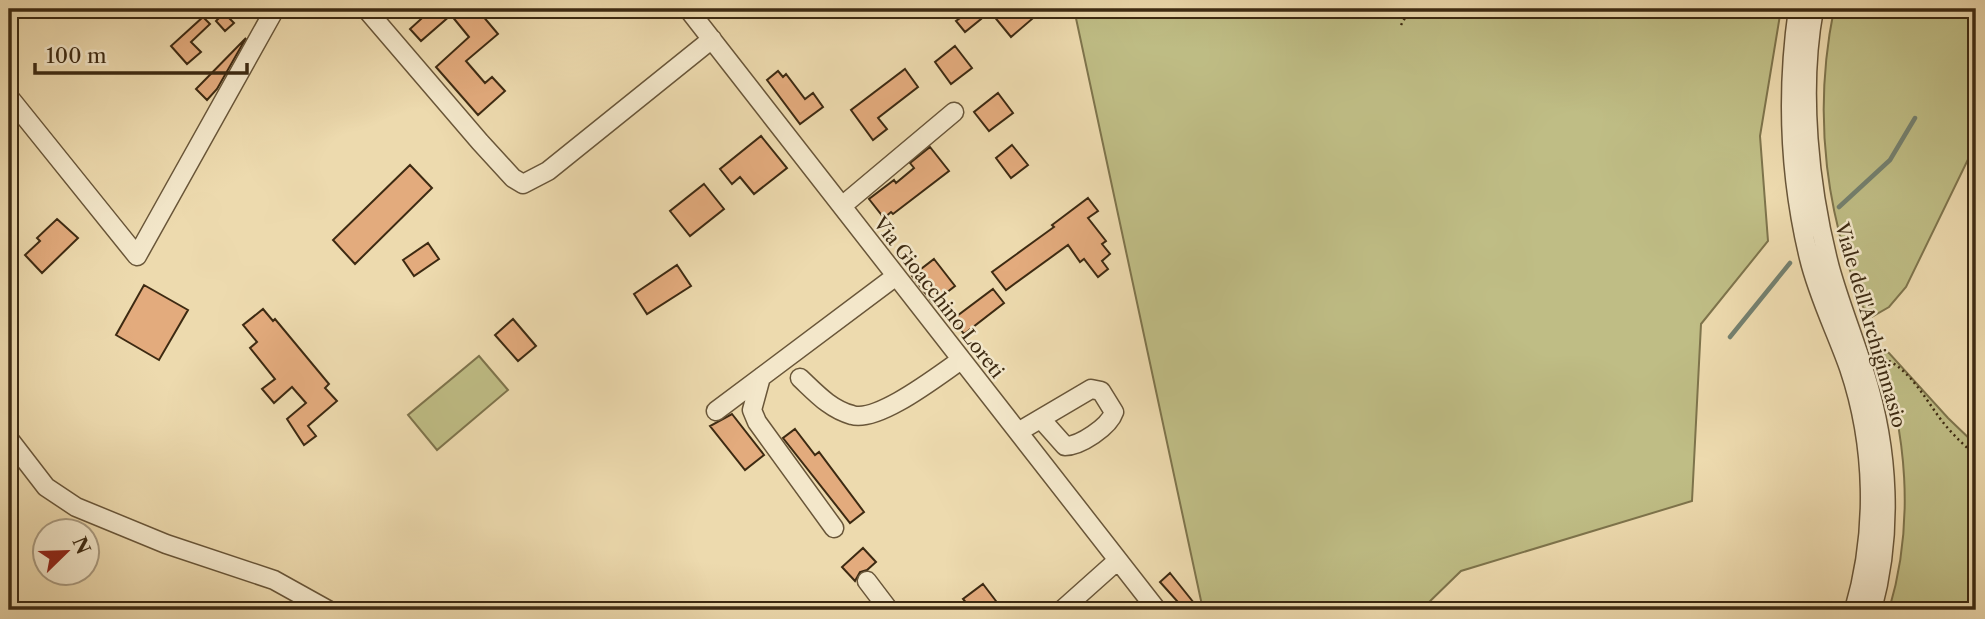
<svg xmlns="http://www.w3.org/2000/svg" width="1985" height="619" font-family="'Libre Caslon Text',serif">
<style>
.green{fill:#bfbd85;stroke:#7e744c;stroke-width:2}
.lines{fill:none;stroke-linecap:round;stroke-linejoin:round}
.stream{stroke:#74806f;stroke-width:4.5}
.building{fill:#e3ab7d;stroke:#3d2a12;stroke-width:2}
.minor-casing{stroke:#695639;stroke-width:21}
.path{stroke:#3d2a12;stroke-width:2.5;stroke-dasharray:2 3.5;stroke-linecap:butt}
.minor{stroke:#f3e7ca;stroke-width:18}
.labels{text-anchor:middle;stroke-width:5;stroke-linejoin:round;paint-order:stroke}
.street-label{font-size:19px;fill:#3d2a12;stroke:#f3e7ca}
</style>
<rect width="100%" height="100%" fill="#eddaae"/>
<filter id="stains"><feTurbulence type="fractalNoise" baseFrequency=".00286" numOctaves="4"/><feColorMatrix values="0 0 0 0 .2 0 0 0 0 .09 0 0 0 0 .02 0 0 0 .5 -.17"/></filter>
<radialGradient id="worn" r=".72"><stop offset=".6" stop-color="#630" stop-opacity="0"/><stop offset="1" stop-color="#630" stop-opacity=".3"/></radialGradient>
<path class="green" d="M1074,9h707l-21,127 8,105 -67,83 -9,177 -231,70 -40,39h-218z
M1834,9h142v134l-70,144 -17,20 -21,12c-42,-101 -56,-202 -34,-310z
M1878,347l11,6 59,65 28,27v165h-87c26,-87 18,-178 -11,-263z
M479,356l29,34 -71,60 -29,-35z"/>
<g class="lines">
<path class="stream" d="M1839,207l51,-47 25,-42
M1730,337l60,-74"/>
</g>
<path class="building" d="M432,9h45l21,25 -32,27 19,22 7,-6 13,14 -27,24 -42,-48 33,-30 -18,-22 -30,26 -11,-12z
M973,9l8,10 -16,13 -9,-11z
M988,9h35l9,10 -21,18z
M224,13l10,10 -9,8 -9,-10z
M203,17l7,7 -19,18 10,10 -14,12 -16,-18z
M246,38l-29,51 -10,11 -11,-11z
M955,46l17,22 -21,16 -16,-22z
M905,69l13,18 -40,31 9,11 -14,11 -22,-30z
M778,71l5,6 3,-3 19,25 8,-6 10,14 -23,17 -33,-44z
M998,93l15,20 -24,18 -15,-19z
M761,136l26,32 -33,26 -14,-17 -8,7 -12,-15z
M1012,145l16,20 -17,13 -15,-20z
M930,147l19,24 -56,43 -2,-2 -7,6 -15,-19 25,-19 2,3 18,-15 -4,-5z
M410,165l22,23 -77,76 -22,-24z
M704,184l20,25 -34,27 -20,-25z
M1088,198l10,13 -10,7 18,23 -4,3 8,10 -8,7 6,8 -10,8 -14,-18 -4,3 -12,-17 -62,45 -14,-18 62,-45 -2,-2z
M57,219l21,19 -36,35 -17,-18 15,-14 -3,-3z
M428,243l11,16 -25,17 -11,-16z
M934,259l21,27 -22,17 -21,-27z
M677,265l14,21 -44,28 -13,-20z
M144,285l44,25 -29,50 -43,-25z
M993,289l11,14 -40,31 -11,-15z
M263,309l10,12 2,-2 54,65 -4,4 12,13 -29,25 8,10 -12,9 -17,-26 19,-16 -14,-16 -18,16 -12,-14 13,-10 -25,-31 7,-6 -14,-17z
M513,319l23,27 -18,15 -23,-26z
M732,414l32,41 -19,15 -35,-44z
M795,429l20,26 4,-3 45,60 -14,11 -67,-85z
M863,548l13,14 -9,8 -7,2 -5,9 -13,-14z
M1170,573l24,30 -9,7 -25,-28z
M983,584l16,21 -6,5h-21l-9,-11z"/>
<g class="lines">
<g class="minor-casing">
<path id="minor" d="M366,9l114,133 33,36 10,6 25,-13 164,-132
M688,9l469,601
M1798,9c-12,84 -9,166 11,249 9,38 27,73 40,110 26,77 28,164 5,242
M1814,9c-15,81 -5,179 16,259 10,36 24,70 35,106 24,76 28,159 7,236
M9,97l128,159 138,-247
M842,206l112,-94
M761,377l-9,33 5,12 77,106
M800,378c16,15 30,31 52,37 26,8 87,-40 109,-55
M716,411l180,-135
M1018,432l73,-43 10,2 13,21c-5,15 -34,34 -49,34l-24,-27
M9,439l37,48 30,20 90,37 108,36 54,30
M867,581l22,29
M1062,610l56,-50"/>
</g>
<path class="path" d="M1401,25l9,-16
M1879,356c31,12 44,40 63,65 10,13 22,24 34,35"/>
<use href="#minor" class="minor"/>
</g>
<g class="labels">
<g class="street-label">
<text transform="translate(939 297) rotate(52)" y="7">Via Gioacchino Loreti</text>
<text transform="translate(1871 325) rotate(74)" y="7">Viale dell'Archiginnasio</text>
</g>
</g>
<rect width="1985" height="619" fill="none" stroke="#eddaae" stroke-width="35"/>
<rect x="10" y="10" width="1964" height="598" fill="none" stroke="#3d2a12" stroke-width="3.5"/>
<rect x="18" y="18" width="1950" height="584" fill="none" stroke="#3d2a12" stroke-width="2"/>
<g transform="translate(66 552) rotate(67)"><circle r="33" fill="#f3e7ca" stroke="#aa9b80" stroke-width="2"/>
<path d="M0-5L12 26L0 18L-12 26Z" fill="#8f2418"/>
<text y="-10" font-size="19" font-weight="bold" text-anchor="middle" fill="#3d2a12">N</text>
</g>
<path d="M35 63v10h212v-10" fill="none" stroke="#3d2a12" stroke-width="3.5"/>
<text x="46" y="63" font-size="21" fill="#3d2a12" stroke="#f3e7ca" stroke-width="5" paint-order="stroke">100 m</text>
<rect width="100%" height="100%" filter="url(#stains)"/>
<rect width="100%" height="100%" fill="url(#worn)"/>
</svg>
